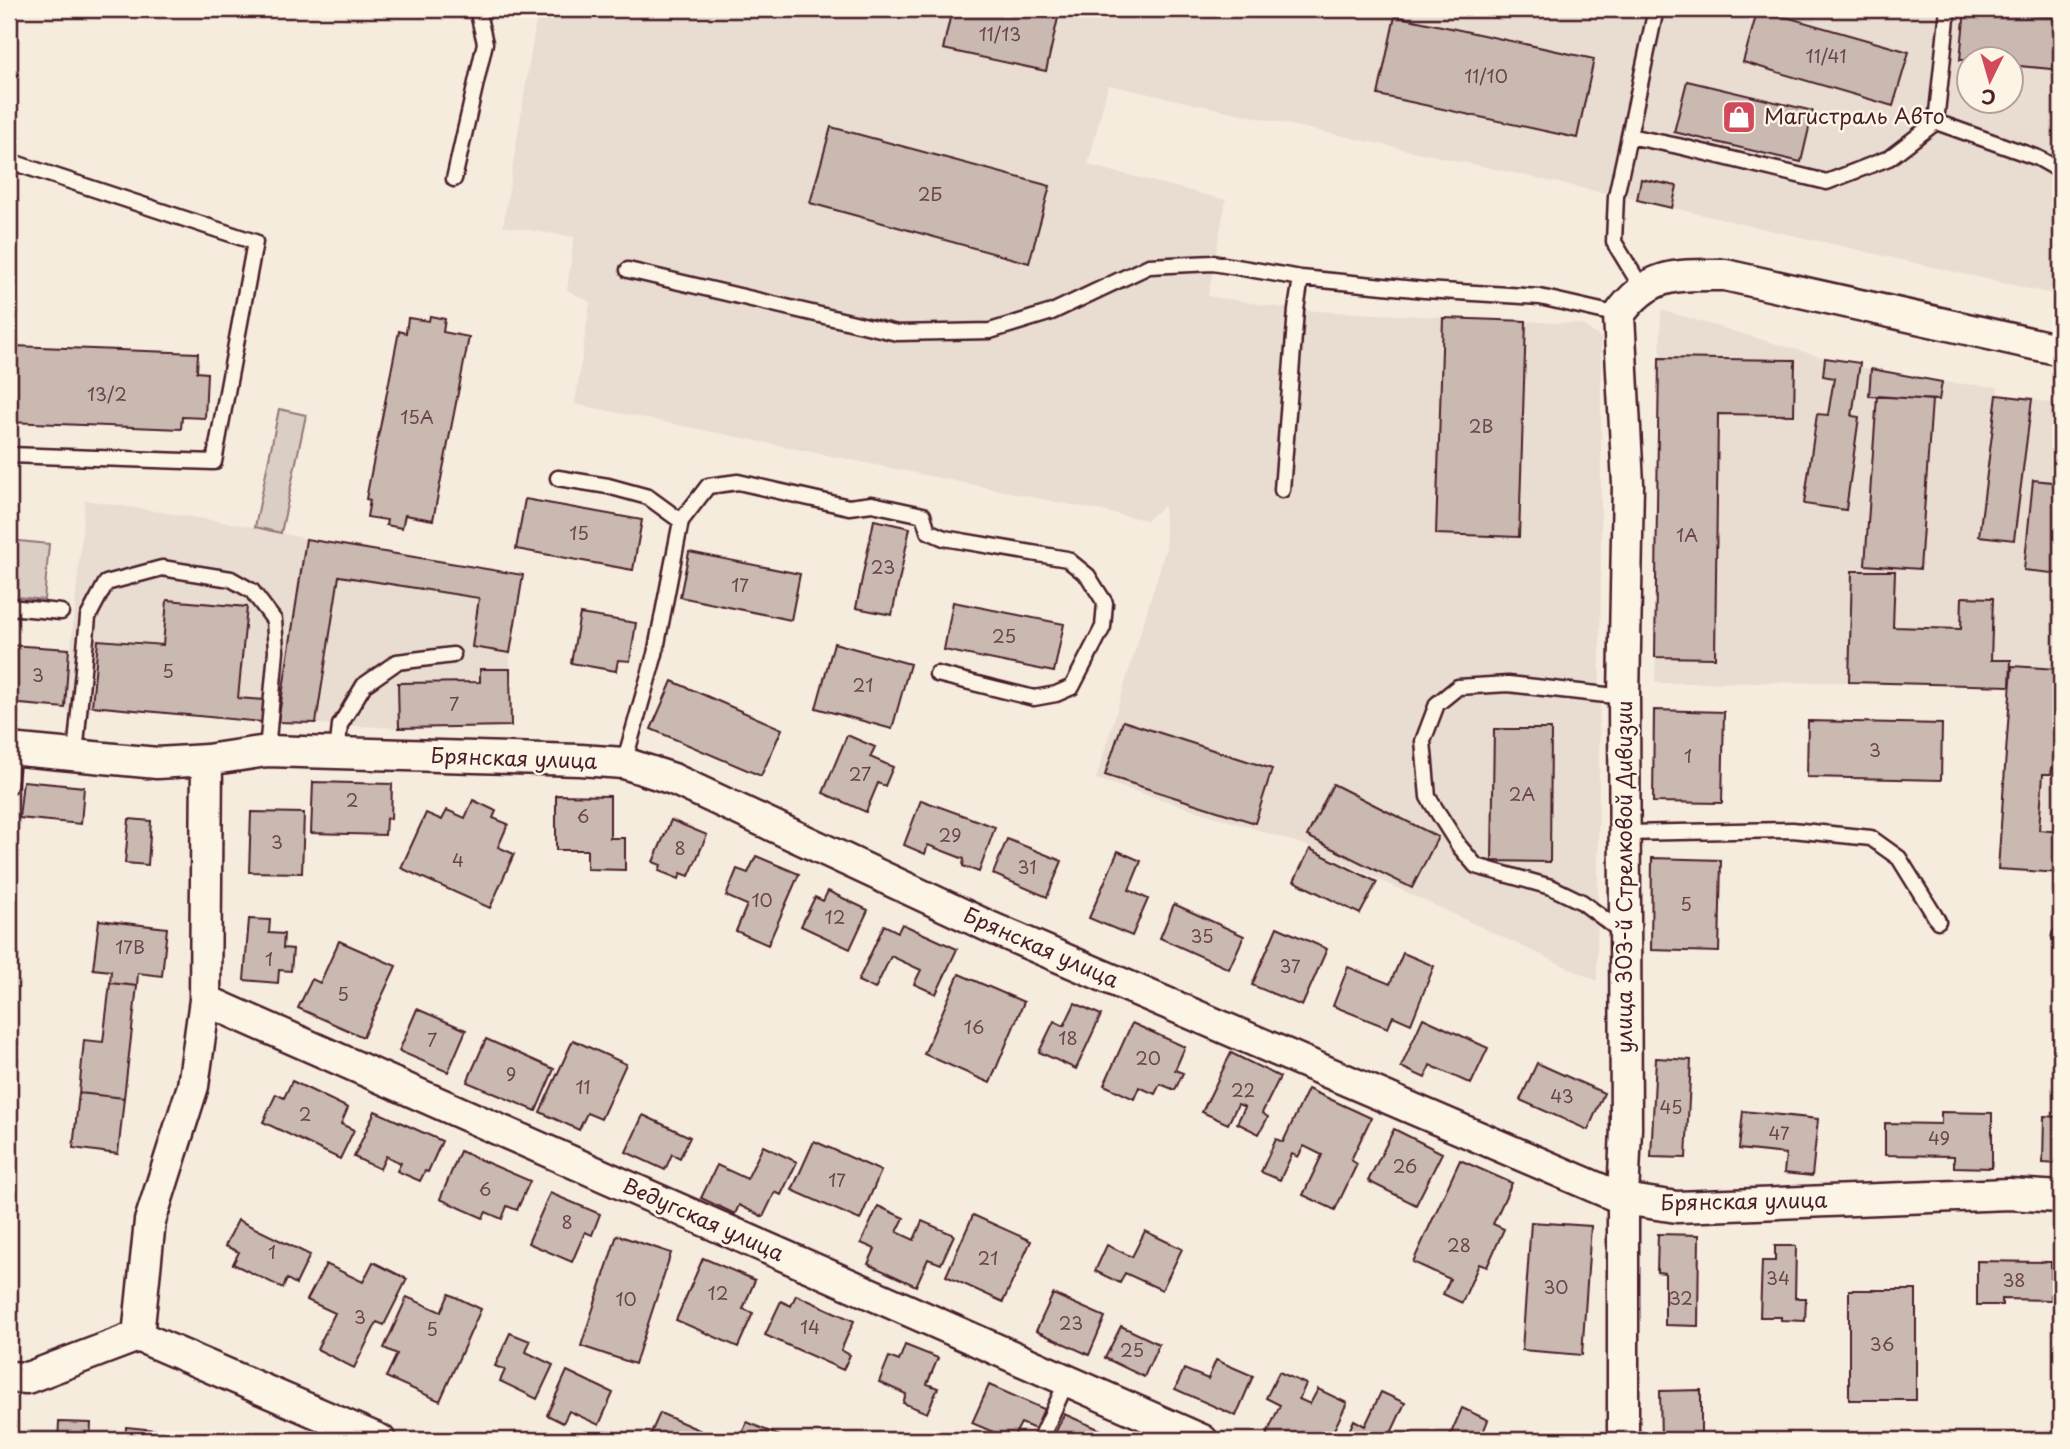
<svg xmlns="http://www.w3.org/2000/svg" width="2070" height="1449" font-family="'Playpen Sans',sans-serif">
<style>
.built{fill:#e8ddd0;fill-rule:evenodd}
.green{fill:#dbcec4;stroke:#927678;stroke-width:2}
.building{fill:#cab9b1;stroke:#4a1f2b;stroke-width:2}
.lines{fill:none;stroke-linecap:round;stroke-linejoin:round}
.service-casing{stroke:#4a1f2b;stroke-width:19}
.minor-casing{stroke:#4a1f2b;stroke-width:35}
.service{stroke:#fcf5e5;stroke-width:14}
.minor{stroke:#fcf5e5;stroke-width:30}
.labels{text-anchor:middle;stroke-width:5;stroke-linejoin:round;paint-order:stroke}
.number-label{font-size:18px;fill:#6a464c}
.poi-label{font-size:21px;fill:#4a1f2b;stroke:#fcf5e5;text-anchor:start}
.street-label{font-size:21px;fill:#4a1f2b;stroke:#fcf5e5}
</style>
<rect width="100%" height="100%" fill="#f5ecde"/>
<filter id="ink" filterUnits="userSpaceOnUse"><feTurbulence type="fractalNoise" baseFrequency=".0143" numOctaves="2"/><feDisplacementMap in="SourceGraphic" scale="14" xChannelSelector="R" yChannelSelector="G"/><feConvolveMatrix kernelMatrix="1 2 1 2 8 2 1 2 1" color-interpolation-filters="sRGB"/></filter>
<g filter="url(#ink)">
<path class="built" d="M538,9h1523v287l-424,-96 -529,-115 -20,80 138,35 -18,96 88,14 285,14 20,14v213l-4,430 -292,-136 -209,-66 70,-231 -2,-42 -18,14 -571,-116 15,-102 -23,-12 7,-53 -71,-11zM1968,60h42v42h-42z
M1661,310l164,48 35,5v4l82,15 56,5v8l34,4 29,7v467l-63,-4 12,-183 -161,-4 -194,1z
M85,500l170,27 51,12 217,36 -13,78 1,73 -112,2 -121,-6 -186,-16 -1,6 -26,-1z"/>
<path class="green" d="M279,409l27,6 -25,118 -26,-6z
M9,540l40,4 -5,56 -35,-4z"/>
<path class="building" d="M952,9h108l-14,62 -103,-22z
M1758,9l151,43 -16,54 -150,-44z
M1965,9l96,9v52l-51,-5v-5h-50z
M1395,16l199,43 -17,79 -199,-43z
M1687,81l126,30 -12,51 -127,-30z
M831,127l219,59 -21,77 -219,-60z
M1641,179l36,7 -5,22 -35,-8z
M430,316l15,3 -2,13 26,5 -36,183 -28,-5 -3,13 -16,-3 1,-5 -20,-3 3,-17 -4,-1 33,-168 7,2 2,-15 21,3z
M1443,318l83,3 -7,216 -83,-3z
M13,346l185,7 -1,19 10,1 -2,45 -23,-1 -1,12 -172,-7v-65h3z
M1659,358l136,2 -1,55 -76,-1 -3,244 -60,-1z
M1825,358l35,5 -8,53 7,1 -13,93 -42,-6 13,-90 11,1 6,-37 -11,-2z
M1871,369l71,13 -3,18 -70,-4z
M1997,395l35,4 -18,141 -35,-4z
M1877,396l55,4 -12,169 -55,-4z
M2033,480l28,3v91l-37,-4z
M525,499l117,21 -9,50 -117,-21z
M874,520l36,8 -18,87 -36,-7z
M306,539l217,36 -13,78 -38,-6 7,-49 -140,-22 -23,147 -38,-1z
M689,552l111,22 -9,46 -111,-23z
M1852,571h43l-2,56 68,2 1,-32 31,1 -2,62h20l-1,26 -161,-4z
M167,600l80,7 -9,91 26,2 -2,22 -170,-16 6,-66 65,5z
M953,602l111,22 -10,48 -110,-22z
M580,614l56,9 -6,38 -12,-1 -2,11 -45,-8z
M834,643l76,21 -18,65 -76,-21z
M9,645l60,4 -4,59 -56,-5z
M2012,666l44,3 -2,35h7v65l-9,-1 -1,6h-8l-4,56 22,2v41l-63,-4z
M480,669h30l1,57 -112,2 -1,-45 82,-1z
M672,681l110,48 -21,47 -110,-47z
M1654,710l70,2 -2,91 -69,-1z
M1123,721l149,48 -17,54 -150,-48z
M1808,721l134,3 -1,56 -134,-3z
M1494,729h57l-1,133 -58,-1z
M847,735l28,12 -5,10 23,10 -8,19 -7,-3 -12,29 -43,-19z
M23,781l61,6 -3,37 -62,-6z
M313,782l79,2 -1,35 -5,-1 -1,17 -74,-2z
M1333,784l105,53 -26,51 -105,-52z
M556,795l54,1v42h15v32l-38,-1v-19h-31z
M473,800l23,11 -3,7 15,6 -10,23 16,7 -24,54 -89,-40 25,-55 16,7 5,-10 18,8z
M921,800l74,27 -16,45 -16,-6 1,-7 -36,-14 -3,9 -21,-9z
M251,812l53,1 -2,60 -53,-1z
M129,819l22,2 -3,44 -23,-2z
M671,820l36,15 -18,41 -8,-3 -2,6 -20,-8 2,-6 -8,-3z
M1007,839l55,22 -15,36 -54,-23z
M1310,849l67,33 -17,32 -66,-33z
M1118,851l23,10 -12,29 19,9 -16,37 -43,-18z
M756,856l43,18 -31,71 -32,-14 11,-26 -21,-9 11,-27 11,4z
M1652,858l69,2 -2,92 -68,-2z
M828,891l40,19 -18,39 -49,-23 14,-29 8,4z
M1174,904l70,32 -15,33 -69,-31z
M249,919l21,1 -1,13 15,1 -1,14 10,1 -2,22 -12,-1 -1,13 -34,-3z
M99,920l68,8 -5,48 -24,-3 -1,13 -27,-3 1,-12 -18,-2z
M902,924l55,25 -21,45 -22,-10 7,-14 -30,-14 -16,33 -17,-8 26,-56 14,7z
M1277,927l50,22 -25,57 -50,-21z
M339,941l57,25 -33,71 -65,-29 14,-29 8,4z
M1403,953l31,13 -23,58 -18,-8 -5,12 -55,-22 15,-39 42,17z
M959,974l65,28 -34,81 -66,-29z
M110,983l27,3 -13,112 -45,-5 5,-53 19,2z
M1075,1003l26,12 -25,54 -37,-17 15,-31 10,5z
M417,1009l49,21 -18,42 -49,-21z
M1423,1018l65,30 -17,36 -41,-19 -5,13 -24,-11z
M1132,1023l53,24 -10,23 8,3 -8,17 -15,-6 -5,10 -16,-7 -5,12 -30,-14z
M486,1039l68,30 -18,42 -69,-29z
M573,1040l53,24 -25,55 -14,-6 -8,17 -39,-18z
M1231,1053l49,24 -18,36 6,4 -9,17 -22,-11 8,-16 -7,-3 -10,20 -26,-12z
M1656,1058l35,2 -5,98 -35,-1z
M1537,1063l67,30 -16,37 -68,-30z
M292,1081l56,27 -7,16 13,6 -14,29 -77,-37 13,-28 8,4z
M1308,1089l63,29 -20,42 6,4 -22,46 -32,-15 19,-40 -18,-9 -6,11 -6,-3 -12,26 -19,-8 15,-33 7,3z
M79,1093l45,5 -6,56 -45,-6z
M375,1111l67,30 -14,31 -3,-1 -5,10 -23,-10 4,-8 -15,-7 -6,13 -26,-12z
M1743,1111l75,8 -6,57 -28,-3 2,-19 -47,-5z
M1941,1112l51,1v55l-38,-1v-11l-69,-1v-32l56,1z
M643,1115l47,22 -10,21 -8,-4 -7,16 -39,-18z
M2044,1116l17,1v47l-18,-1z
M1394,1129l48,24 -26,52 -48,-24z
M814,1141l67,30 -21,49 -68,-30z
M763,1146l34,16 -16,33 -6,-3 -12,25 -24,-12 -4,9 -34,-16 16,-33 30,14z
M460,1151l70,30 -13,29 -10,-4 -5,13 -16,-7 -3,6 -43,-19z
M1460,1160l52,23 -19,41 11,5 -17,38 -8,-3 -17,39 -19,-9 7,-15 -37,-17z
M550,1193l50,21 -8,21 -7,-3 -13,30 -44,-19z
M878,1206l26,12 -7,14 17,8 8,-19 32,14 -13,29 -13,-5 -12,27 -48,-22 7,-15 -14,-6z
M973,1215l58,26 -28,61 -57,-26z
M238,1220l72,35 -14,29 -9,-5 -4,9 -50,-24 6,-12 -14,-6z
M1531,1222l60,4 -9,129 -60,-5z
M1145,1231l37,18 -20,41 -37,-17 -5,10 -25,-12 12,-26 25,12z
M1658,1234l41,1 -1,91 -33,-1v-52l-8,-1z
M617,1235l54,18 -36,111 -54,-18z
M1775,1246h21l-1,52h11l-1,23 -24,-1v-3h-21l2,-56h13z
M703,1258l52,22 -12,29 10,4 -15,34 -62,-27z
M1977,1261l74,1v38l-49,-1v6h-25z
M373,1262l34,17 -23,46 -7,-3 -23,46 -37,-19 18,-36 -28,-13 19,-36 37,18z
M1849,1290h67v110h-67z
M449,1294l32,15 -41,92 -54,-24 11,-23 -13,-6 23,-51 34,15z
M1053,1294l52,23 -16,38 -53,-24z
M796,1295l58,26 -13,29 9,5 -7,15 -78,-35 16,-34 10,5z
M1121,1326l38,18 -15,33 -39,-19z
M510,1333l20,8 -4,11 27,13 -16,34 -37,-18 5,-11 -10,-4z
M905,1345l33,13 -11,26 11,4 -11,25 -24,-10 3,-9 -27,-12 10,-25 10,4z
M1216,1360l37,16 -17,40 -61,-27 9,-20 24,10z
M567,1371l46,22 -14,32 -30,-14 -6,12 -16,-8z
M1279,1372l27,12 -7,15 11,5 8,-15 29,14 -18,37h-54l-9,-4 14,-31 -14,-7z
M989,1385l55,24 -9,20 -14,-6 -9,17 -40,-17z
M1701,1390v50h-40l-1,-49z
M1381,1392l24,11 -14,30 15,7 3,-7 15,7h-79l9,-20 11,6z
M1462,1408l26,12 -8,20h1h-33z
M660,1413l62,27h-60l-12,-5z
M1064,1414l60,26h-72z
M59,1422l32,1 -1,17h-32z
M747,1422l42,18h-50z
M126,1427l78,8v5h-79z"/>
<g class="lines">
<g class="service-casing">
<path id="service" d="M1656,9l-27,127 49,10 149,36 62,-24 47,-36 12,-113
M1936,122l102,36 23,13
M1629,136l-13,60 -2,46 28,46
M9,161l246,81 -41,220 -205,-7
M454,179l31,-136 -8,-34
M628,270l269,63 93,-2 62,-19 97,-46 64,-3 88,15 124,12 115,7 79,18
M558,478l50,8 40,11 33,24
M1282,490l14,-180 5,-32
M9,607l52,5
M75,755l13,-138 18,-34 56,-15 69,11 21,12 22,29 2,31 -9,100
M337,755l3,-30 24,-40 33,-23 56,-7
M624,763l31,-109 26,-133 27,-35 30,-4 111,25 23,-3 51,11 5,16 16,7 123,21 21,17 17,27 -2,24 -31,60 -16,7 -22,4 -97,-24
M9,786l4,-36
M1624,833l168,-3 79,8 28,20 39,63
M1623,933l-41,-31 -31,-15 -75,-21 -17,-20 -31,-49 -5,-56 14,-37 21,-17 50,-3 116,13
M2060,936l1,1
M1040,1440l27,-59"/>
</g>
<g class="minor-casing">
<path id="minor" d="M9,749l148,14 50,-3 60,-9 313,9 44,3 49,16 319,149 631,271 54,8 332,-13 52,3
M205,1000l997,440
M138,1336l242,104
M9,1377l18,1 111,-42 12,-115 43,-135 12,-86 2,-240
M1623,1440v-241l3,-71 -2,-431 4,-213 -9,-169c30,-43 58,-40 106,-40l336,75"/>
</g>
<use href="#service" class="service"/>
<use href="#minor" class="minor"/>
</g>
</g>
<defs>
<g id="shop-square" transform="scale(1.75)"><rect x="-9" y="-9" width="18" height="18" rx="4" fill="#d1495b" stroke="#fcf5e5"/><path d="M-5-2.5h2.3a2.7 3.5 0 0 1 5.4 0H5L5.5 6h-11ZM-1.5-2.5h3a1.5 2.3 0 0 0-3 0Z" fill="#fff"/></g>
</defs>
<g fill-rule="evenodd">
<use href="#shop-square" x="1739" y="117"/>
</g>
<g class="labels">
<g class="number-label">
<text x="1000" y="41">11/13</text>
<text x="1826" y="63">11/41</text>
<text x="1486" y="83">11/10</text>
<text x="930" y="201">2Б</text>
<text x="107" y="401">13/2</text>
<text x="417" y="424">15А</text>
<text x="1481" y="433">2В</text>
<text x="579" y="540">15</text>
<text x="1687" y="542">1А</text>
<text x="883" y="574">23</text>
<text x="740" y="592">17</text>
<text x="1004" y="643">25</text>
<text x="168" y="678">5</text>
<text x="38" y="682">3</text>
<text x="863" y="692">21</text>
<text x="454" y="711">7</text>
<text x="1875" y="757">3</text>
<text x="1688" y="763">1</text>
<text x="860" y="781">27</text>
<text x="1522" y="801">2А</text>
<text x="352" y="807">2</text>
<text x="583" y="823">6</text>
<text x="950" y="842">29</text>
<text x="277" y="849">3</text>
<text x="680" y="855">8</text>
<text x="458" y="867">4</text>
<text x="1027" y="874">31</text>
<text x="762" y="907">10</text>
<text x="1686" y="911">5</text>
<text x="835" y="924">12</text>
<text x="1202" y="943">35</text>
<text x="130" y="954">17В</text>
<text x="269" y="966">1</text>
<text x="1290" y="973">37</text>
<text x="343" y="1001">5</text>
<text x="974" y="1034">16</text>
<text x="1068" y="1045">18</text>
<text x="432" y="1047">7</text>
<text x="1148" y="1065">20</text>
<text x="511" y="1081">9</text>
<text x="583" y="1094">11</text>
<text x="1243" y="1097">22</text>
<text x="1562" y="1103">43</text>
<text x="1671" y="1114">45</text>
<text x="305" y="1121">2</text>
<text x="1779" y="1140">47</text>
<text x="1939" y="1145">49</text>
<text x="1405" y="1173">26</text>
<text x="837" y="1187">17</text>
<text x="485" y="1196">6</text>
<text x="567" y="1229">8</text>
<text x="1459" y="1252">28</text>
<text x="272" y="1259">1</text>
<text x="988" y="1265">21</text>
<text x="1778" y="1285">34</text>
<text x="2014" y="1287">38</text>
<text x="1556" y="1294">30</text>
<text x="718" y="1300">12</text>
<text x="1681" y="1305">32</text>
<text x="626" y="1306">10</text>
<text x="360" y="1324">3</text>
<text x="1071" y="1330">23</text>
<text x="810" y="1334">14</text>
<text x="432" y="1336">5</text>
<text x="1882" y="1351">36</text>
<text x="1132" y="1357">25</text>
</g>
<g class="poi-label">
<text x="1764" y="124">Магистраль Авто</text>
</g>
<g class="street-label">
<text transform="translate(514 759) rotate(2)" y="7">Брянская улица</text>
<text transform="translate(1625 877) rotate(-90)" y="7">улица 303-й Стрелковой Дивизии</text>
<text transform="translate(1041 948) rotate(24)" y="7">Брянская улица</text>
<text transform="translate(1744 1202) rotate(-1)" y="7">Брянская улица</text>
<text transform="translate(703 1220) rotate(24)" y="7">Ведугская улица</text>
</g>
</g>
<rect width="2070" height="1449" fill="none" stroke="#fcf5e5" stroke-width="35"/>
<rect x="18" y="18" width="2035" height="1414" fill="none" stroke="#4a1f2b" stroke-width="2.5" filter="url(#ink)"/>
<g transform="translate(1990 80) rotate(185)"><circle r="33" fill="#fcf5e5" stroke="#b59f9b" stroke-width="2"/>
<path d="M0-5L12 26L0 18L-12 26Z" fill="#d1495b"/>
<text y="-10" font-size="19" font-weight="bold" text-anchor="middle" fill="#4a1f2b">С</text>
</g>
</svg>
